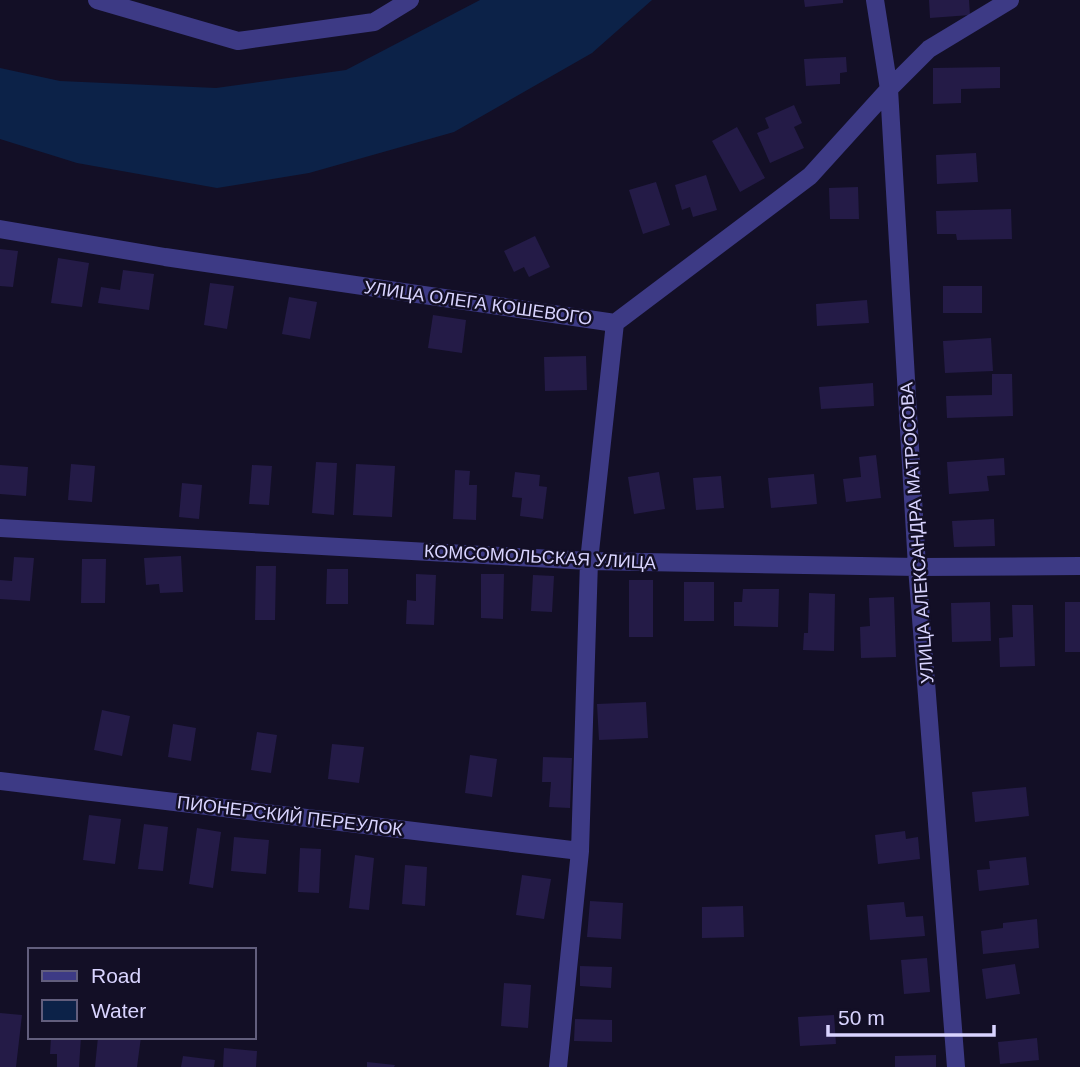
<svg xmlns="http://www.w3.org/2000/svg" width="1080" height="1067" font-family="Arial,sans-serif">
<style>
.water{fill:#0c2248}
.building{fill:#241b47}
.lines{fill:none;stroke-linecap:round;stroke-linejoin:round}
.minor{stroke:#3d3a85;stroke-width:18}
.labels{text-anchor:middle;stroke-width:5;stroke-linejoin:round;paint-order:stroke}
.street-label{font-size:18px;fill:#d9d4ff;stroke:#130f26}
</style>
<rect width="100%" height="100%" fill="#130f26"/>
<path class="water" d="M480,0h172l-60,53 -138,79 -145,41 -92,15 -140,-25 -77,-24v-71l60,13 156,7 130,-18z"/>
<path class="building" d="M804,0h39v3l-38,4z
M929,0h40l1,15 -40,3z
M846,57l1,15 -7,1v11l-34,2 -2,-27z
M1000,67v21l-39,1v14l-28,1v-36z
M794,105l8,18 -8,4 10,21 -34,15 -13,-30 12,-5 -4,-10z
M737,127l28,51 -25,14 -28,-51z
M976,153l2,29 -41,2 -1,-29z
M706,175l11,35 -24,7 -3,-10 -8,3 -7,-25z
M656,182l14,43 -27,9 -14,-44z
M858,187l1,32h-29l-1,-31z
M1011,209l1,30 -55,1 -1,-6h-19l-1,-23z
M535,236l15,31 -21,10 -5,-10 -10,5 -10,-21z
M0,249l18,2 -5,36 -13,-1z
M58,258l31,5 -7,44 -31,-4z
M123,270l31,4 -5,36 -51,-7 3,-16 19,3z
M210,283l24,3 -7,43 -23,-4z
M943,286h39v27h-39z
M289,297l28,5 -7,37 -28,-5z
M867,300l2,23 -52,3 -1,-22z
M433,315l33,5 -4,33 -34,-5z
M991,338l2,33 -48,2 -2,-32z
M586,356l1,34 -42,1 -1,-34z
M992,374h20l1,42 -66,2 -1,-22 46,-1z
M873,383l1,23 -53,3 -2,-22z
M876,455l5,43 -35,4 -3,-23 18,-2 -2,-20z
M1004,458l1,17 -18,1 2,15 -40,3 -2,-32z
M316,462l21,1 -3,52 -22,-2z
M71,464l24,2 -3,36 -24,-2z
M356,464l39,2 -3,51 -39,-2z
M0,465l28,2 -2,29 -26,-2z
M252,465l20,1 -3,39 -20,-1z
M455,470l15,1 -1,14h8l-1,35 -23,-1z
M515,472l25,3 -1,11 8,1 -4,32 -23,-3 2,-18 -10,-1z
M659,472l6,37 -31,5 -6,-37z
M814,474l3,30 -46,4 -3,-30z
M721,476l3,32 -28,2 -3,-32z
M182,483l20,2 -3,34 -20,-2z
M994,519l1,27 -41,1 -2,-26z
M181,556l2,36 -23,1 -1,-9 -13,1 -2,-27z
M14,557l20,1 -4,43 -30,-2v-19l12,1z
M82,559h24l-1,44h-24z
M256,566h20l-1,54h-20z
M327,569h21v35h-22z
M416,574l20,1 -2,50 -28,-1 1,-24 9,1z
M481,574h23l-1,45 -22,-1z
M533,575l21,1 -2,36 -21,-1z
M629,580h24v57h-24z
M684,582h30v39h-30z
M743,589h36l-1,38 -44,-1v-24h8z
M809,593l26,1 -1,57 -31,-1 1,-17h4z
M894,597l2,60 -35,1 -1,-31 10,-1 -1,-28z
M990,602l1,39 -39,1 -1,-39z
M1065,602h15v50h-15z
M1012,605h21l2,61 -35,1 -1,-29 14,-1z
M646,702l2,36 -49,2 -2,-36z
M102,710l28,6 -8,40 -28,-6z
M173,724l23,4 -5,33 -23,-4z
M257,732l20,3 -6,38 -20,-3z
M332,744l32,3 -5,36 -31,-4z
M470,755l27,4 -5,38 -27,-4z
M543,757l29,1 -2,50 -21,-1 2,-25h-9z
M1026,787l3,29 -54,6 -3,-30z
M89,815l32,4 -6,45 -32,-4z
M144,824l24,3 -5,44 -25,-2z
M197,828l24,4 -8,56 -24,-4z
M905,831l1,8 12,-2 2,22 -42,5 -3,-29z
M234,837l35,3 -3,34 -35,-3z
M300,848l21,1 -2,44 -21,-1z
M355,855l19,3 -5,52 -20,-2z
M1026,857l3,28 -50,6 -2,-21 13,-1 -1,-8z
M405,865l22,2 -2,39 -23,-2z
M522,875l29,4 -7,40 -28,-4z
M590,901l33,2 -2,36 -34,-2z
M904,902l2,15 17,-1 2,20 -55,4 -3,-35z
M743,906l1,31 -42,1v-31z
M1037,919l2,29 -56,6 -2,-23 22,-3v-5z
M927,958l3,34 -26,2 -3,-34z
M1015,964l5,30 -34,5 -4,-30z
M580,966l32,1 -1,21 -31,-2z
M504,983l27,2 -3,43 -27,-2z
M0,1013l22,2 -6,52h-16z
M834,1015l2,29 -36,2 -2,-29z
M575,1019l37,1v22l-38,-1z
M51,1037h30l-2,30h-22v-13h-7z
M98,1037h43l-4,30h-42z
M1037,1038l2,22 -39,4 -2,-22z
M224,1048l33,3 -1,16h-33z
M936,1055v12h-41v-11z
M183,1056l32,4 -1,7h-33z
M367,1062l28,3 -1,2h-27z"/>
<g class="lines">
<path class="minor" d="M97,0l141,41 136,-19 36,-22
M875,0l14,89 28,478 39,500
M0,229l165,28 450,66 195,-147 79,-87 40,-40 81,-49
M0,528l589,33 328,6 163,-1
M0,781l580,70
M558,1067l22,-216 9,-290 26,-238"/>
</g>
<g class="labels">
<g class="street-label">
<text transform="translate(478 303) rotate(8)" y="6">УЛИЦА ОЛЕГА КОШЕВОГО</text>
<text transform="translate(917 533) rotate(-94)" y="6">УЛИЦА АЛЕКСАНДРА МАТРОСОВА</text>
<text transform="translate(540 557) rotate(3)" y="6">КОМСОМОЛЬСКАЯ УЛИЦА</text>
<text transform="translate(290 816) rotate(7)" y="6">ПИОНЕРСКИЙ ПЕРЕУЛОК</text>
</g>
</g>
<rect x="28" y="948" width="228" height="91" fill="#130f26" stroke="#625e7d" stroke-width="2"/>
<rect x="42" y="971" width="35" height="10" fill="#3d3a85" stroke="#625e7d" stroke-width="2"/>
<text x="91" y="983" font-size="21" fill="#d9d4ff">Road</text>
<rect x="42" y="1000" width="35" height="21" fill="#0c2248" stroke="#625e7d" stroke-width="2"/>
<text x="91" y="1018" font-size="21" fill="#d9d4ff">Water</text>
<path d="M828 1025v10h166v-10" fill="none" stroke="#d9d4ff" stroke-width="3.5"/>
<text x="838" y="1025" font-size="21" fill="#d9d4ff" stroke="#130f26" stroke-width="5" paint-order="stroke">50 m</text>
</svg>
